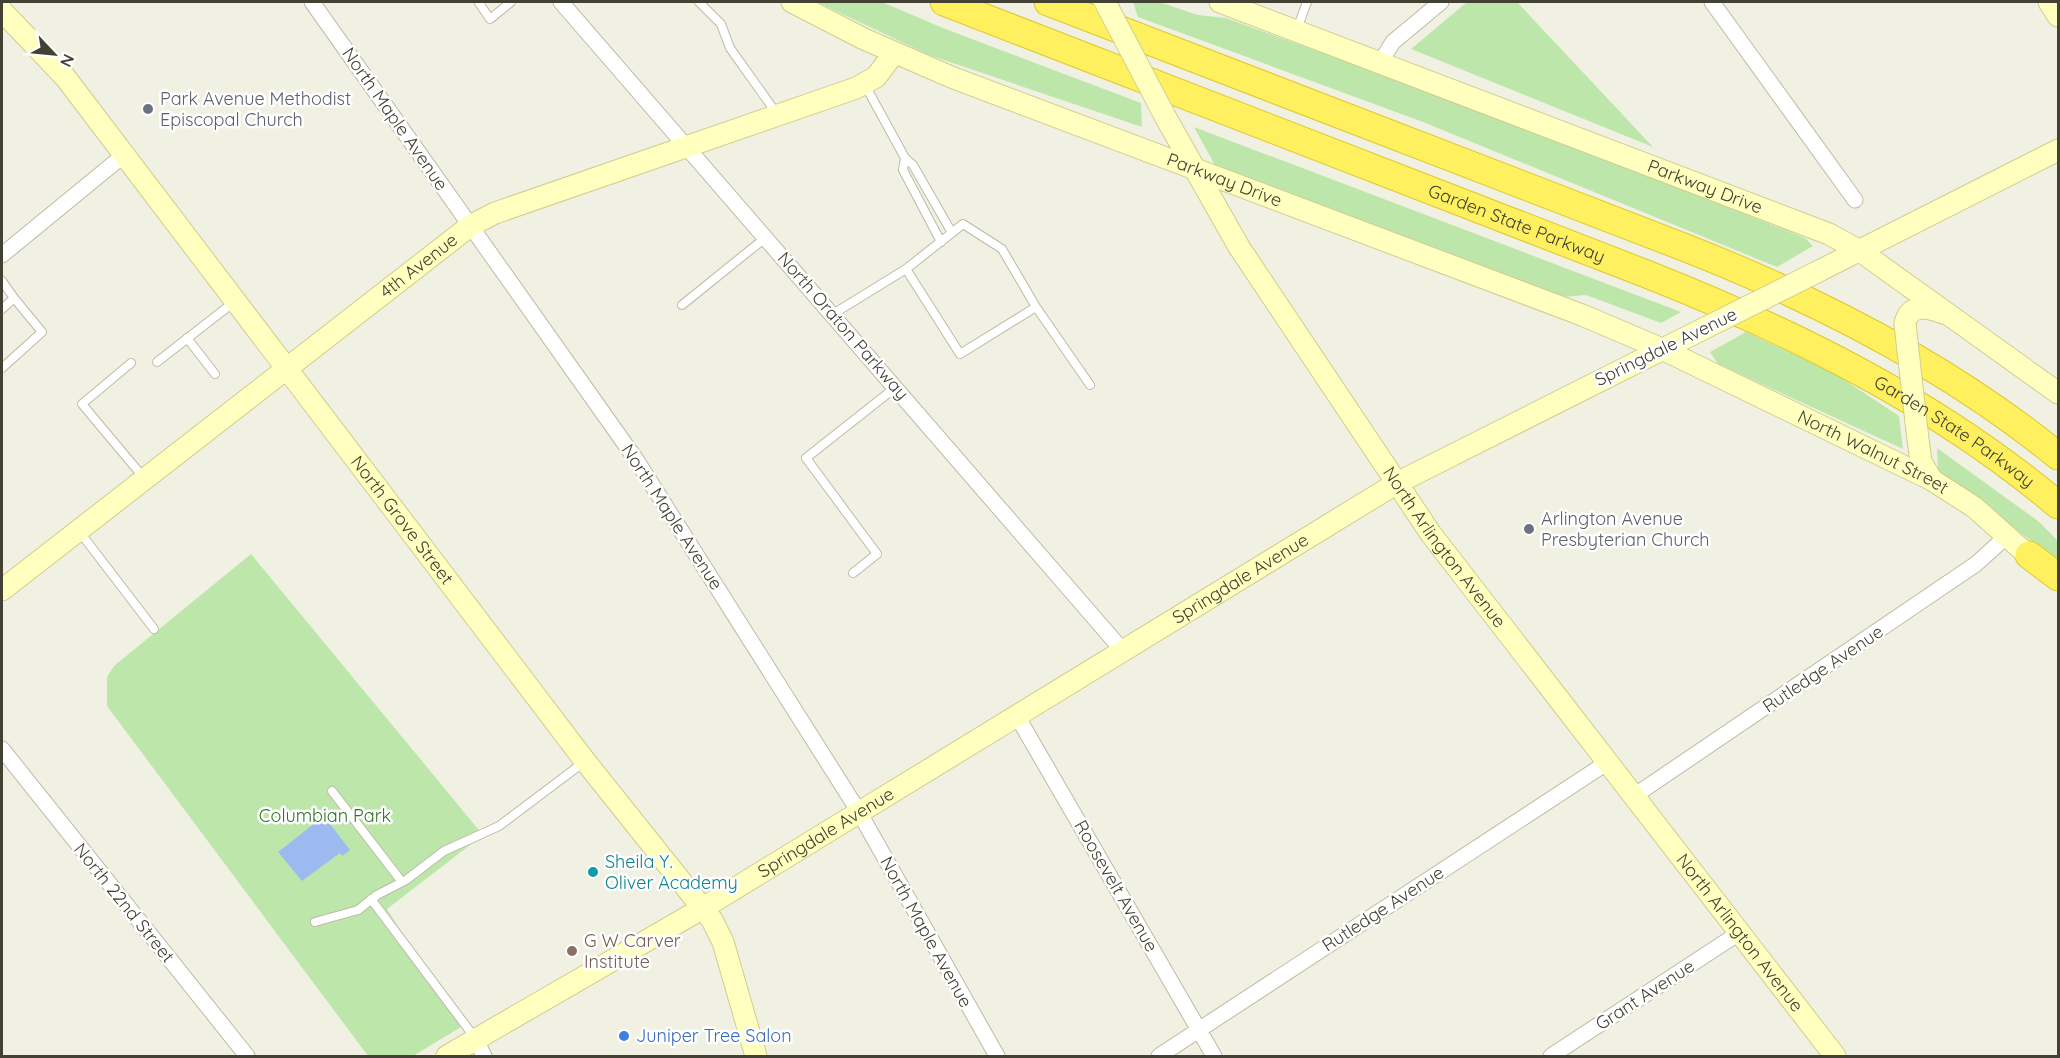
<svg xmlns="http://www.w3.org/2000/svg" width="2060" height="1058" font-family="Quicksand,sans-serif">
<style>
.green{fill:#bde7aa}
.water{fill:#9dbaf0}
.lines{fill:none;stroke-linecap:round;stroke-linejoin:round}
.lane-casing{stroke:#bdbaa5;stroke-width:10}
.street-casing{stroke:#bdbaa5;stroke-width:17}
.secondary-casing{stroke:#cfcd8f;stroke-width:23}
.highway-casing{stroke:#dec830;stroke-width:29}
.lane{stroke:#fff;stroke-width:8}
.street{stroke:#fff;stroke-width:15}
.secondary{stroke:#ffffbf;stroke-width:21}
.highway{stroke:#fff060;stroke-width:27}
.secondary-bridge-casing{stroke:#cfcd8f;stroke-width:23;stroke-linecap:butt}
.secondary-bridge{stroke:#ffffbf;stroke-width:21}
.worship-dot{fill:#6b7280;stroke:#fff;stroke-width:2}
.culture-dot{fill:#0f9aa8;stroke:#fff;stroke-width:2}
.education-dot{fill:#8d6e63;stroke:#fff;stroke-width:2}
.shop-dot{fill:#3f7fe0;stroke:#fff;stroke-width:2}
.labels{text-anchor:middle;stroke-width:5;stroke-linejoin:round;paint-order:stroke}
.worship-label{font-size:18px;fill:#5b616d;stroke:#fff;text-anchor:start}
.street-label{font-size:18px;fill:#434133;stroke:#fff}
.park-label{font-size:18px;fill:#317427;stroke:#fff}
.culture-label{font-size:18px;fill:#0d838f;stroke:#fff;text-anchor:start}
.education-label{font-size:18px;fill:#785e54;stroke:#fff;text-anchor:start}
.shop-label{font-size:18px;fill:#366cbe;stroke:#fff;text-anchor:start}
</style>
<rect width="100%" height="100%" fill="#f1f1e3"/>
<path class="green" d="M817,2h65l61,26 198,75 1,24 -213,-72z
M1133,2h26l39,13 28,3 280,102 299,118 8,8 -36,21 -354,-145 -285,-105z
M1467,2h50l136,145 -242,-98z
M1194,127l487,185 -20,11 -75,-28 -22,2 -347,-128z
M1746,332l91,43 62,41 4,33 -185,-85 -8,-12z
M1937,448l101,73 20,20v25l-28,-26 -92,-70z
M251,554l232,281 -96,74 74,118 -48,29h-45l-261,-350v-29l7,-11z"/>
<path class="water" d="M324,816l26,34 -8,6 -2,-3 -38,28 -24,-29z"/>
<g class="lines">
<g class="lane-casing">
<path id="lane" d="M481,2l-2,1 11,16 21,-17
M699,2l22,22 9,24 47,66
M1297,29l10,-27
M865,85l40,73
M941,242l-38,-72 2,-12 8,7 39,68
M906,269l54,85 76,-47
M2,281l12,17
M682,305l83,-67
M2,309l12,-11 28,34 -40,36
M833,314l73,-45 57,-45 39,25 34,58 54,78
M187,338l28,36
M157,362l77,-60
M131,363l-49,41 62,74
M79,531l75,98
M853,573l24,-19 -71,-96 90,-71
M332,791l70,91
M371,899l104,139
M315,922l43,-12 19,-15 29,-15 38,-29 55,-25 85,-64"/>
</g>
<g class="street-casing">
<path id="street" d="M312,2l325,459 222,351 138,244
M561,2l562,649
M1712,2l143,198
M1380,63l13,-21 48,-40
M2,255l122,-100
M1017,716l197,340
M2,749l245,307
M1634,796l342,-232 31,-28
M476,1040l8,16
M1159,1056l449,-294
M1551,1056l188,-123"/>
</g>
<g class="secondary-casing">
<g id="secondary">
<path id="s1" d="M792,2l72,37 87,38 631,238 80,34 270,131 42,27 64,57"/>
<path id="s2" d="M1220,2l609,232 31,17 198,142"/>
<path d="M2049,2l9,14"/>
<path id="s3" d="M2,11l63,66 520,684 127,159 11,22 33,114"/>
<path id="s4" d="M1166,118l73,129 192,287 404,522"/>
<path d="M1819,271l239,-121"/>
<path d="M1905,324c4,-21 23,-17 38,-11"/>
<path d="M1917,431l4,31 11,18"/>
<path id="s5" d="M2,590l468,-364 25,-13 361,-125 20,-11 18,-24"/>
<path id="s6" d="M447,1056l256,-148 694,-425 306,-154"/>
</g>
</g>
<g class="highway-casing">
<g id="highway">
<path id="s7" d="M944,2l705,273c146,58 288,128 409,230"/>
<path d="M1048,2l638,246c132,52 262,118 372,208"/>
<path d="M2029,555l29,22"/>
</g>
</g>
<use href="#lane" class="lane"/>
<use href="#street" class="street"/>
<use href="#secondary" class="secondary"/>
<use href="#highway" class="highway"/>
<g class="secondary-bridge-casing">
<path id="secondary-bridge" d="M1105,2l61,116
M1905,324l12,107
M1703,329l116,-58"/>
</g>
<use href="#secondary-bridge" class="secondary-bridge"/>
</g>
<g class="worship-dot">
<circle cx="148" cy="109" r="6"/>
<circle cx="1529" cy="529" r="6"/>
</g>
<circle class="culture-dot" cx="593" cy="872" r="6"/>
<circle class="education-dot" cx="572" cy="951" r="6"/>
<circle class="shop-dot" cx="624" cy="1036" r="6"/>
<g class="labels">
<g class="worship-label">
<text x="160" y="105">Park Avenue Methodist<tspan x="160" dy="21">Episcopal Church</tspan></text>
<text x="1541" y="525">Arlington Avenue<tspan x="1541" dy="21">Presbyterian Church</tspan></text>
</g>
<g class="street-label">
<text transform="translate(395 119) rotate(55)" y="6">North Maple Avenue</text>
<text dy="6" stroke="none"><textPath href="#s1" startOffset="468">Parkway Drive</textPath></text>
<text dy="6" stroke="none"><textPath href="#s2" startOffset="519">Parkway Drive</textPath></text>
<text dy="6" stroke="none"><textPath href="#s7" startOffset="614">Garden State Parkway</textPath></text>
<text dy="6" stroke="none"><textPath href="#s5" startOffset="528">4th Avenue</textPath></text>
<text transform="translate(843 326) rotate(49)" y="6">North Oraton Parkway</text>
<text transform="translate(1666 347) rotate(-26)" y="6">Springdale Avenue</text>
<text dy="6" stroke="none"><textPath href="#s7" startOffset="1100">Garden State Parkway</textPath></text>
<text dy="6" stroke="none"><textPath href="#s1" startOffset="1172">North Walnut Street</textPath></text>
<text transform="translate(672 517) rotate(57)" y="6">North Maple Avenue</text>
<text dy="6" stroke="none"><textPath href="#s3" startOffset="648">North Grove Street</textPath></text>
<text dy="6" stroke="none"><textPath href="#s4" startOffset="512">North Arlington Avenue</textPath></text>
<text dy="6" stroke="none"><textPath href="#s6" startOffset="926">Springdale Avenue</textPath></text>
<text transform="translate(1823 669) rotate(-34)" y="6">Rutledge Avenue</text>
<text dy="6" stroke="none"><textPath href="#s6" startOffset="440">Springdale Avenue</textPath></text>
<text transform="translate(1116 886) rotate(60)" y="6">Roosevelt Avenue</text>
<text transform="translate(124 903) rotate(51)" y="6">North 22nd Street</text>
<text transform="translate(1383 909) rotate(-33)" y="6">Rutledge Avenue</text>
<text transform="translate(926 932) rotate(61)" y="6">North Maple Avenue</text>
<text dy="6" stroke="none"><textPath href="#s4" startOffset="998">North Arlington Avenue</textPath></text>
<text transform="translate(1645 995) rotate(-33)" y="6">Grant Avenue</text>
</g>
<g class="park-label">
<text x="325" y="822">Columbian Park</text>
</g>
<g class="culture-label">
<text x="605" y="868">Sheila Y.<tspan x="605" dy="21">Oliver Academy</tspan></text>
</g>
<g class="education-label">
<text x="584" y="947">G W Carver<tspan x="584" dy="21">Institute</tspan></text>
</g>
<g class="shop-label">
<text x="636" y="1042">Juniper Tree Salon</text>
</g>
</g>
<rect width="2060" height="1058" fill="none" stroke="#434133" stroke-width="6"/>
<g transform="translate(54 54) rotate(116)" stroke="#ffffff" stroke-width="4.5" paint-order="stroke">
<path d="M0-4.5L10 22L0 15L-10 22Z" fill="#434133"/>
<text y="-9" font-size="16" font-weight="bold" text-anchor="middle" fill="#434133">N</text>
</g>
</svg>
